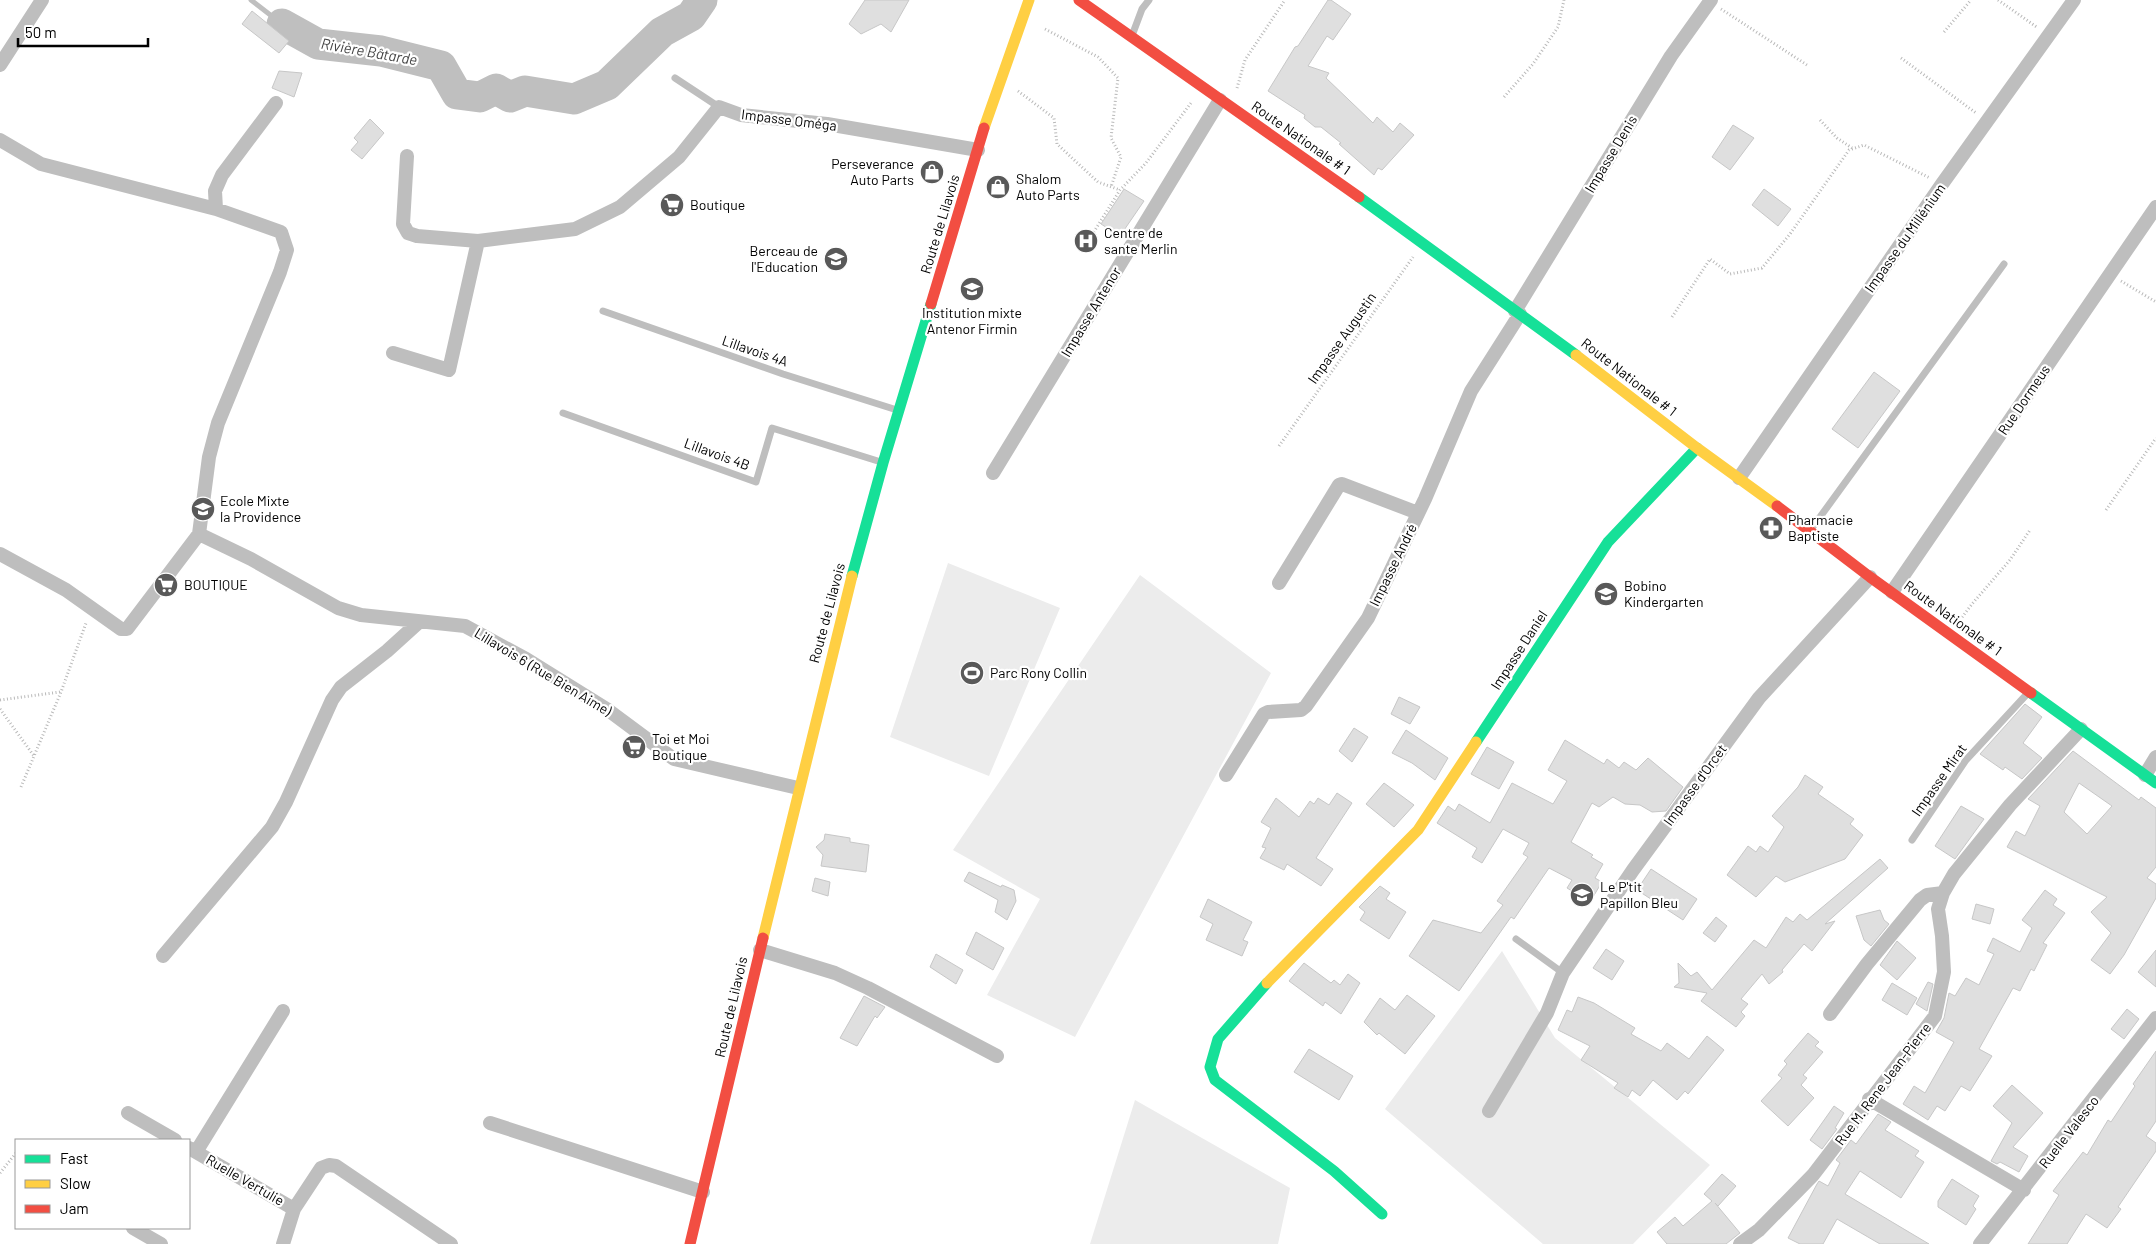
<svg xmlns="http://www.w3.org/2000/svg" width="2156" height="1244" font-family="Barlow,sans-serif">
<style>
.green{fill:#ececec}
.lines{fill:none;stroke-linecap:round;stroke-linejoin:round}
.stream{stroke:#bfbfbf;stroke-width:5}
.river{stroke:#bfbfbf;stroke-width:31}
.building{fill:#dfdfdf;stroke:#c7c7c7;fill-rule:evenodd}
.path{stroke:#b9b9b9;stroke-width:3;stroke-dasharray:1 2.5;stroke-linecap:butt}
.lane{stroke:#bebebe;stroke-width:7}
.street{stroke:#bebebe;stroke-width:14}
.fast{stroke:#16e098;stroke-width:11}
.slow{stroke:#ffcf43;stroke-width:11}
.jam{stroke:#f24e42;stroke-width:11}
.labels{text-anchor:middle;stroke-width:4.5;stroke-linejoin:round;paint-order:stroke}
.street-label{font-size:14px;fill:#000;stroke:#fff}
.poi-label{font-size:14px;fill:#000;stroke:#fff;text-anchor:start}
.water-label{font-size:15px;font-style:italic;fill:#444;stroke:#fff}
</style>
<rect width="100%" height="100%" fill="#fff"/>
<path class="green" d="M948,563l112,45 -71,168 -99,-39z
M1140,575l131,98 -196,364 -88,-42 53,-96 -87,-49z
M1502,951l53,87 155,127 -77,79h-90l-158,-135z
M1135,1100l155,88 -12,56h-188z"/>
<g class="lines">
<path class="stream" d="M251,0l31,24"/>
<path class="river" d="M282,24l36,20 63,7 60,15 16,28 23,3 16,-8 14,8 15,-6 49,8 33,-14 55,-53 29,-16 11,-16"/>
</g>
<path class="building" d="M865,0h44l-18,32 -10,-8 -20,10 -12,-10z
M1328,0h3l20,14 -18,26 -6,-4 -19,30 21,7 -3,5 47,45 4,-6 16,15 7,-9 14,12 -32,35 -4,-2 -4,7 -35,-31 2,-1 -20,-16h-6l-11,-9 1,-3 -37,-24 27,-44 3,-1z
M252,11l37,30 -10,12 -37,-29z
M279,71l23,2 -8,24 -22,-9z
M370,119l14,14 -22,26 -11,-9 7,-8 -4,-4z
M1733,125l21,13 -24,32 -18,-13z
M1124,189l20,12 -24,35 -19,-12z
M1764,189l27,20 -13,17 -26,-21z
M1874,372l26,19 -42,57 -26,-19z
M1399,697l21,10 -10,17 -19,-10z
M2025,704l17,13 -19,26 19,15 -20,21 -17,-12 -2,3 -23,-16z
M1354,728l14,9 -16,25 -13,-11z
M1406,730l42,28 -13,22 -23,-17 -20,-10z
M1565,740l39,24 3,-5 12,9 5,-6 12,8 12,-12 35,29 -17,24 -14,1 -12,-7 -15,-1 -12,-7 -14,10 -7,-4 -21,39 22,13 -2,2 12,7 -8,14 7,4 -12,20 -23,-14 5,-8 -23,-12 -35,51 -3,-2 -52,74 -50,-35 24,-36 48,13 22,-28 -6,-4 31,-44 -5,-3 6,-11 -26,-14 -21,34 -10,-6 5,-9 -40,-25 11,-17 7,5 4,-7 31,19 22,-40 41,21 14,-23 -19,-11z
M1487,747l27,15 -15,27 -28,-15z
M2073,751l66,49 2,-3 15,11v59l-9,11 9,6v14l-32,57 -14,19 -19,-14 20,-27 -20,-21 16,-15 -100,-50 9,-16 9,5 15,-30 -12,-7zM2079,783l33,23 -25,28 -23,-22z
M1805,775l18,12 -5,7 36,25 -4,5 13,11 -18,24 -60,23 -9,-6 -20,21 -29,-22 21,-29 8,6 4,-6 8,6 16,-25 -12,-11 26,-29z
M1384,783l30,22 -20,22 -28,-23z
M1337,793l15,10 -36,55 17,11 -12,17 -34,-22 -3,6 -24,-12 6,-10 -4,-1 9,-19 -10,-6 15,-24 23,19 11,-16 4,3 4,-6 11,7z
M1961,806l23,13 -29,40 -20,-13z
M825,834l25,4v4l19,3 -3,27 -45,-6 2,-11 -7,-8 8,-7z
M1880,859l8,9 -63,56 10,-3 -23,30 -8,-7 -22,26 1,2 -14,12 -7,-10 -21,25 7,5 -7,8 4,4 -9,11 -35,-26 6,-8 -33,-6 5,-4 -1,-20 13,13 6,-4 15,18 42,-50 12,8 20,-31 7,5 7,-8 7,6z
M1651,869l46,30 -14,21 -46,-30z
M969,872l32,15 1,-2 12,5 2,11 -9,19 -12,-8 3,-12 -34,-19z
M815,878l15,4 -2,14 -16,-5z
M1380,886l10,7 -4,6 20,13 -17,27 -29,-19 5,-8 -6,-5z
M2045,890l12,9 -4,6 12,8 -22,30 4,2 -13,26 -3,-2 -11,22 -7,-3 -34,61 13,7 -22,35 -9,-5 -16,25 -8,-5 -9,14 -25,-16 11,-18 11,7 29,-51 -18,-10 8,-14 5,-25 6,3 11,-18 13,7 15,-31 -7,-3 6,-13 27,14 12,-24 -10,-8z
M1208,899l44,23 -9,18 5,2 -6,14 -36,-16 7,-16 -13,-7z
M1976,904l18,5 -4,15 -18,-5z
M1880,910l4,10 5,4 -18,22 -7,-6 -8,-24z
M1716,917l11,9 -12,16 -12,-9z
M976,932l28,16 -11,22 -27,-16z
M1897,941l19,17 -19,22 -17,-15z
M1606,949l18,12 -12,19 -19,-12z
M2156,950v37l-18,-15z
M936,954l27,16 -7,14 -26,-17z
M1304,963l27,20 3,-3 6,5 8,-11 12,9 -19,31 -16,-12 -2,4 -34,-25z
M1928,982l5,2 -6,27 -11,-7z
M1892,983l25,15 -10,17 -25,-15z
M1407,995l28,21 -30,38 -26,-21 -2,2 -13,-13 16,-24 15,12z
M864,996l21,11 -8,11 -2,-2 -18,30 -17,-8z
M1578,997l16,6 41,25 -4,6 30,17 6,-8 22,16 18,-23 17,14 -36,44 -3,-3 -8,9 -24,-20 -13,16 -8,-6 -4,7 -14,-9 4,-5 -37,-23 9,-14 -32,-16 9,-20 5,2z
M2127,1009l12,10 -15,20 -13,-10z
M1808,1033l11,9 -4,4 8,6 -20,23 4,3 -6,7 13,13 -26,28 -27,-25 21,-23 -4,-3 9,-11 -3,-3z
M1309,1049l44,27 -14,24 -45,-28z
M2156,1051v70l-10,15 10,7v8l-38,56 3,2 -14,19 -21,-14 -19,30h-39l31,-49 -6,-4 30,-39 4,3 21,-35 3,2 24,-36 -2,-2z
M2012,1085l31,28 -30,34 15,9 -9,16 -19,-10 -3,2 -6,-3 21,-38 -19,-17z
M1834,1106l10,7 -9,15 2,1 -15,20 -12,-9z
M1878,1114l13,8 -6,8 34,21 -4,5 9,6 -23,36 -41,-27 -15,23 84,50h-49l-43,-25 -14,25h-23l-12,-6 29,-54 2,-3 9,5 12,-23 -4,-3 15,-20 5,4z
M1722,1174l14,12 -18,20 -3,-3 25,30 -14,11h-59l-10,-12 18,-15 8,9 29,-25 -8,-7z
M1952,1179l27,17 -6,10 3,3 -10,16 -28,-18v-6z"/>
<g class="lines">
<path class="path" d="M1998,0l40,28
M1721,9l86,56
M1045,29l53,28 20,21 -7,60 10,19 -10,30
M1944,32l27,-32
M1901,58l75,55
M1237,88l8,-28 40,-60
M1018,91l36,27 3,26 41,38 22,8
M1504,97l29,-33 25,-37 6,-27
M1820,120l17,18 15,10
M1090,238l30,-48 26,-27 45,-60
M2121,281l35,21
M1672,317l38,-58 20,15 32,-6 28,-34 59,-84 15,-5 66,33
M1279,446l134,-189
M2106,510l50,-72
M1960,620l12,-16 38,-44 20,-30
M0,700l60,-8
M0,709l34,47
M21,787l40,-95 25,-69
M0,1173l16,-20"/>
<path class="lane" d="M1133,33l9,-24 7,-9
M675,78l44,29
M603,311l180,63 114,36
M563,413l193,69 16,-54 109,34
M1812,528l192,-264
M1912,840l54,-80 61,-66
M1516,939l47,34"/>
<path class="street" d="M0,65l42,-65
M0,140l41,24 175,45 65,23 6,18 -7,22 -62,151 -9,34 -10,77
M407,156l-4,68 5,9 9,3 61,5
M216,209l-1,-18 7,-16 54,-72
M1515,311l156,-255 40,-56
M393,353l56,17 29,-129 97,-12 45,-22 59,-50 40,-50 22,8 86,9 151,26
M993,473l227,-373
M1739,478l203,-294 132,-184
M0,554l66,36 55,39h6l72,-95 52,25 87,49 23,7 104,11 61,33 82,51 66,49 124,29
M1279,583l60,-98 3,-1 76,29
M1892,592l264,-385
M1226,775l38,-61 4,-2 33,-2 5,-4 62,-88 57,-119 46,-108 49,-77
M2145,775l11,-18
M760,950l75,23 33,15 129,68
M163,956l109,-129 14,-25 46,-102 9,-13 46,-36 32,-29
M1830,1014l37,-50 53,-64 7,-5 16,-2
M1869,1099l155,91
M1489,1111l58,-98 16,-40 70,-103 126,-172 111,-121
M128,1113l47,27
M490,1123l213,69
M189,1148l105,61 -11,35
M196,1152l87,-141
M294,1209l27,-41 8,-3 7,1 115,78
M133,1228l28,16
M1740,1244l19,-14 54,-55 122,-159 9,-44 -2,-36 -4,-27 5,-16 11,-19 56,-69 71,-76
M1980,1244l176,-226"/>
<path class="fast" d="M1359,197l217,158
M852,576l31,-113 48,-159
M2031,693l125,90
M1476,742l132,-200 89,-94
M1267,983l-49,56 -8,28 5,13 119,91 48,43"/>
<path class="slow" d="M984,128l45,-128
M1576,355l121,93 80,58
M763,938l89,-362
M1267,983l151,-153 58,-88"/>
<path class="jam" d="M1079,0l280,197
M931,304l53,-176
M1777,506l93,71 161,116
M690,1244l73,-306"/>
</g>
<defs>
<g id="shop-disc" transform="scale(1.25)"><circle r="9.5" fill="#595959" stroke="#fff"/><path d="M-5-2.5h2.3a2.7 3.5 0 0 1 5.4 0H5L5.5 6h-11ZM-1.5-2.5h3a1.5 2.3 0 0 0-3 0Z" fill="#fff"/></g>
<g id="supermarket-disc" transform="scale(1.25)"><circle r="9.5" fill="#595959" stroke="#fff"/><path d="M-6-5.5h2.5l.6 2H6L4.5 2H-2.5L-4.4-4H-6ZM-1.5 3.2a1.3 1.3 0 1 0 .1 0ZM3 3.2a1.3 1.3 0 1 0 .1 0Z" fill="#fff"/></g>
<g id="hospital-disc" transform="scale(1.25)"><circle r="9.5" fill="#595959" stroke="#fff"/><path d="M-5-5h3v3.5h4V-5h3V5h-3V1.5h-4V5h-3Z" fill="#fff"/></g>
<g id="school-disc" transform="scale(1.25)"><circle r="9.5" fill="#595959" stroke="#fff"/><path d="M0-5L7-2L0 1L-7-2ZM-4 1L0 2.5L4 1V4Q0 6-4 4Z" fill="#fff"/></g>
<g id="pharmacy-disc" transform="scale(1.25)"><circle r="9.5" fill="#595959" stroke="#fff"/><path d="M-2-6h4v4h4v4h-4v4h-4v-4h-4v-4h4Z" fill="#fff"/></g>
<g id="stadium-disc" transform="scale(1.25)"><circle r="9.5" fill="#595959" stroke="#fff"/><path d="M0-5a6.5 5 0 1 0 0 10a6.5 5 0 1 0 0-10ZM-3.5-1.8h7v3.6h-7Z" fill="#fff"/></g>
</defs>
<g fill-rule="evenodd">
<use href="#shop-disc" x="932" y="172"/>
<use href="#shop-disc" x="998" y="187"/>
<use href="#supermarket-disc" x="672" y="205"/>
<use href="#hospital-disc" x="1086" y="241"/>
<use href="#school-disc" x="836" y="259"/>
<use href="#school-disc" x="972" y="289"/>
<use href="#school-disc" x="203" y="509"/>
<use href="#pharmacy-disc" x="1771" y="528"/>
<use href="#supermarket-disc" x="166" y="585"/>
<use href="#school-disc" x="1606" y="594"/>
<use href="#stadium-disc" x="972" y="673"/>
<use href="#supermarket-disc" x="634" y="747"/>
<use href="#school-disc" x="1582" y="895"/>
</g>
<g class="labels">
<g class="street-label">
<text transform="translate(789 120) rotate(7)" y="5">Impasse Oméga</text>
<text transform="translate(1301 138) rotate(35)" y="5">Route Nationale # 1</text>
<text transform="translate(1611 154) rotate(-59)" y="5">Impasse Denis</text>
<text transform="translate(940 224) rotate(-73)" y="5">Route de Lilavois</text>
<text transform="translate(1905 238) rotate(-55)" y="5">Impasse du Millénium</text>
<text transform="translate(1091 312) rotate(-59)" y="5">Impasse Antenor</text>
<text transform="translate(1342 338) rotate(-55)" y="5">Impasse Augustin</text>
<text transform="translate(755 351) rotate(19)" y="5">Lillavois 4A</text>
<text transform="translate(1629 377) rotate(38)" y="5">Route Nationale # 1</text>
<text transform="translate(2024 400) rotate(-56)" y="5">Rue Dormeus</text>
<text transform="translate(717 454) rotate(20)" y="5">Lillavois 4B</text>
<text transform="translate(1393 565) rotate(-64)" y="5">Impasse André</text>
<text transform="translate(827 613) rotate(-75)" y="5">Route de Lilavois</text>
<text transform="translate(1953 618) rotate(36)" y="5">Route Nationale # 1</text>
<text transform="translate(1519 650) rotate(-57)" y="5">Impasse Daniel</text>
<text transform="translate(543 672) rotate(31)" y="5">Lillavois 6 (Rue Bien Aime)</text>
<text transform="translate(1939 780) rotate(-55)" y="5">Impasse Mirat</text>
<text transform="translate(1695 785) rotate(-54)" y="5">Impasse d'Orcet</text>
<text transform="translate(731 1007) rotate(-77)" y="5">Route de Lilavois</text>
<text transform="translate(1883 1084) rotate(-53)" y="5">Rue M. Rene Jean-Pierre</text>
<text transform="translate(2069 1132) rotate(-52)" y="5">Ruelle Valesco</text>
<text transform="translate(245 1180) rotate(30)" y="5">Ruelle Vertulie</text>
</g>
<g class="poi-label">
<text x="914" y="169" text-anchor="end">Perseverance<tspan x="914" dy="16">Auto Parts</tspan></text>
<text x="1016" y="184">Shalom<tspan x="1016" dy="16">Auto Parts</tspan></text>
<text x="690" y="210">Boutique</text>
<text x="1104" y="238">Centre de<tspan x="1104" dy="16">sante Merlin</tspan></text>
<text x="818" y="256" text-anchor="end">Berceau de<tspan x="818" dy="16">l'Education</tspan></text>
<text x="972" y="318" text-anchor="middle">Institution mixte<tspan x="972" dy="16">Antenor Firmin</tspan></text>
<text x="220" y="506">Ecole Mixte<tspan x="220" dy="16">la Providence</tspan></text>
<text x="1788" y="525">Pharmacie<tspan x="1788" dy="16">Baptiste</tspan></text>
<text x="184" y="590">BOUTIQUE</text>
<text x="1624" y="591">Bobino<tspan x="1624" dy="16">Kindergarten</tspan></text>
<text x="990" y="678">Parc Rony Collin</text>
<text x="652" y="744">Toi et Moi<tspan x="652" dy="16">Boutique</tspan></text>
<text x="1600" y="892">Le P'tit<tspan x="1600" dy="16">Papillon Bleu</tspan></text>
</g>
<g class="water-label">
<text transform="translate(369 52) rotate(10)" y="5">Rivière Bâtarde</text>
</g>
</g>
<rect x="15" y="1139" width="175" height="90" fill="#ffffff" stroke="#999999"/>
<rect x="25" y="1155" width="25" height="8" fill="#16e098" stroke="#999999"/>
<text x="60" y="1164" font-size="15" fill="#000000">Fast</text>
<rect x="25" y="1180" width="25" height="8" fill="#ffcf43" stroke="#999999"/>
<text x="60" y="1189" font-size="15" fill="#000000">Slow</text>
<rect x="25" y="1205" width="25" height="8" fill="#f24e42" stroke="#999999"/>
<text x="60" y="1214" font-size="15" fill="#000000">Jam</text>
<path d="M18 38v8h130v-8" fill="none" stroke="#000000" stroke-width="2.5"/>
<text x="25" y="38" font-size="15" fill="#000000" stroke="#ffffff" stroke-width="4" paint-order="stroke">50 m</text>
</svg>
